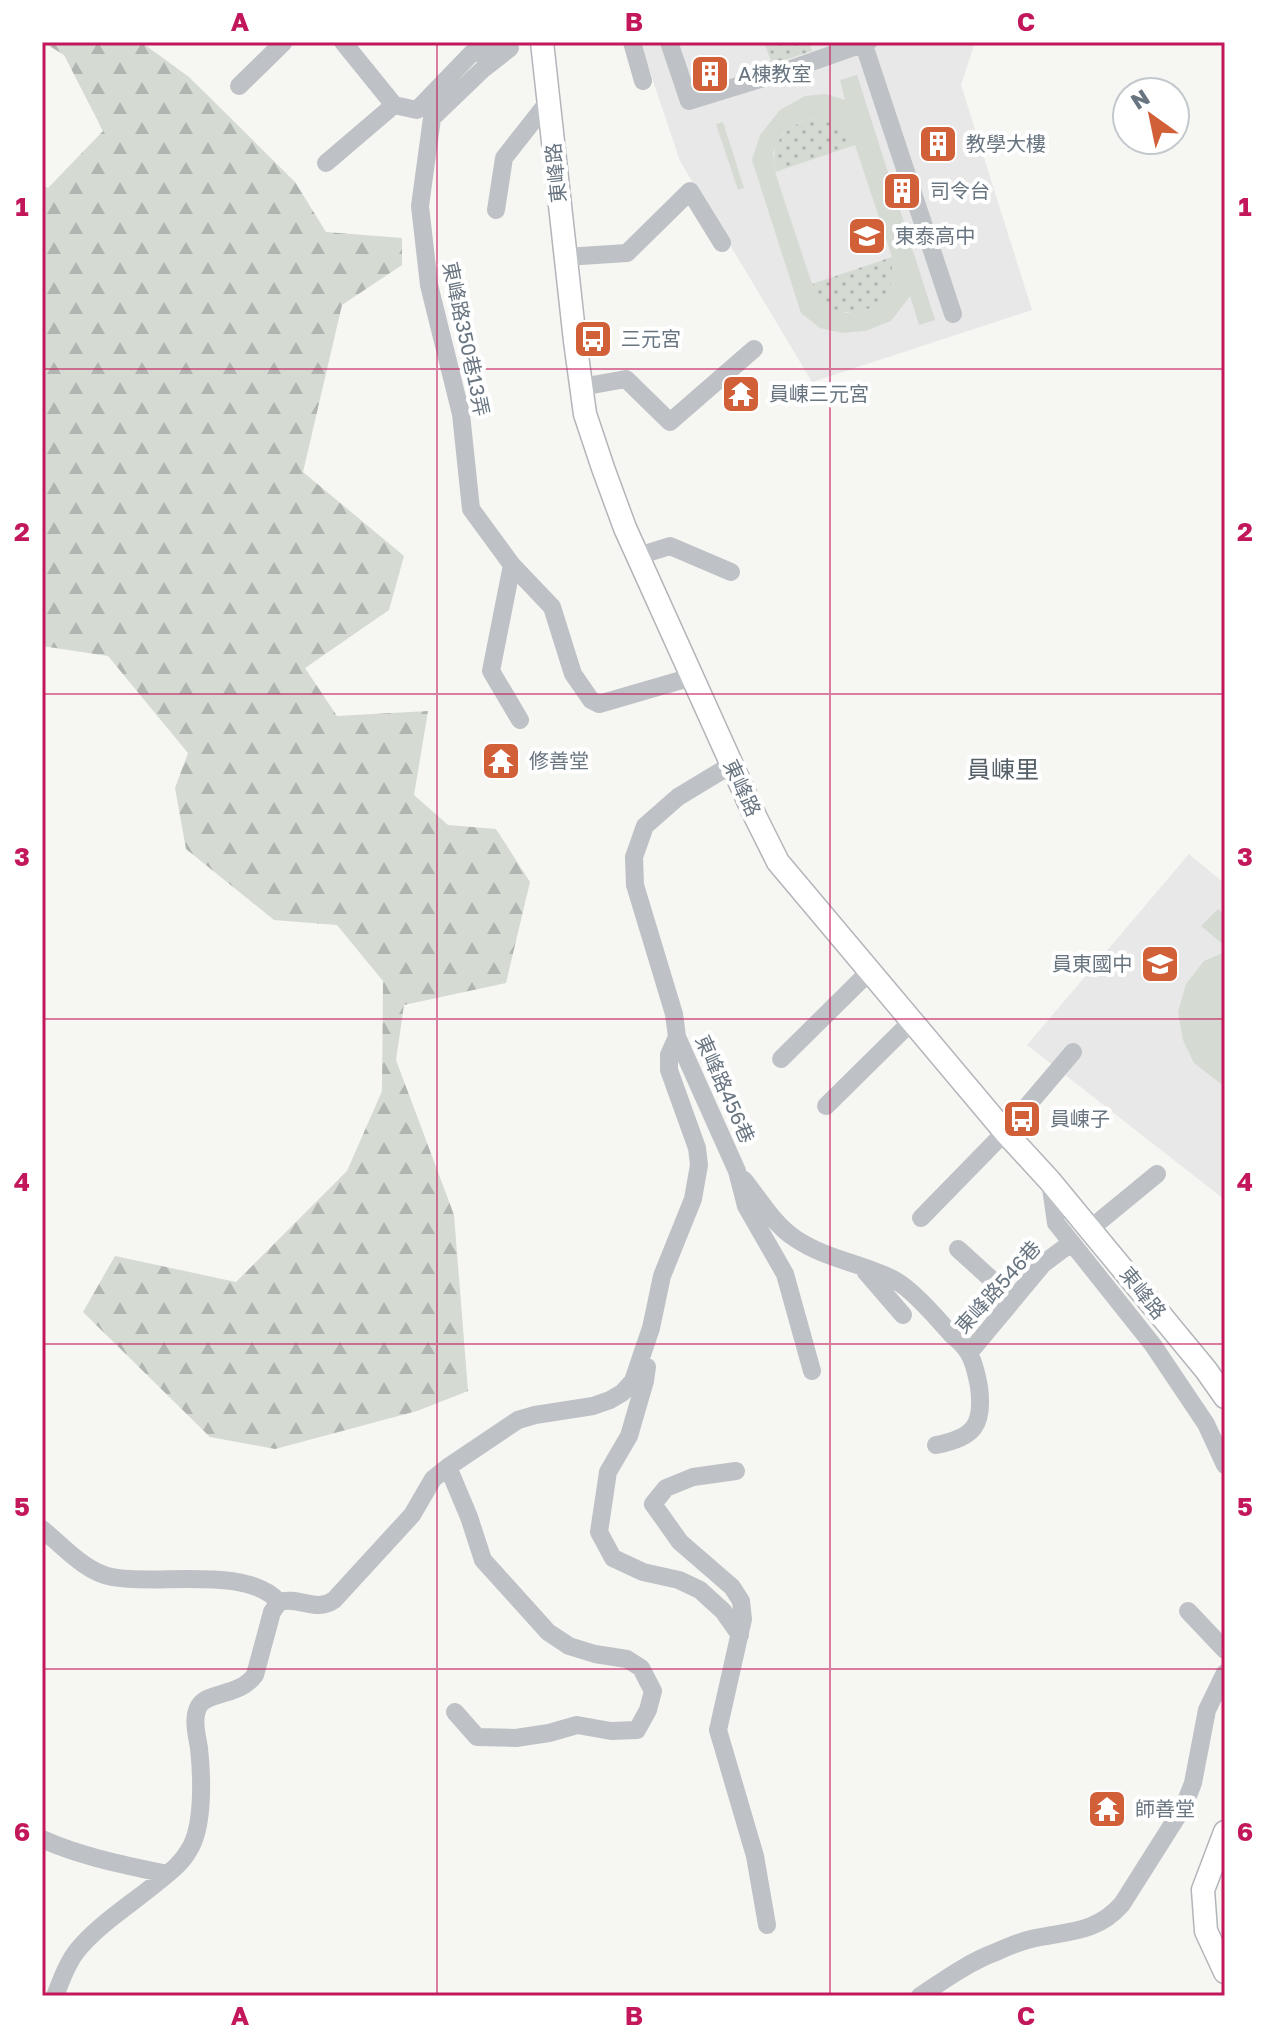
<svg xmlns="http://www.w3.org/2000/svg" width="1267" height="2038" font-family="'Golos Text','Noto Sans TC',sans-serif">
<style>
.built{fill:#e7e8e7}
.grass{fill:url(#grass-dots)}
.forest{fill:url(#forest-firs)}
.pitch{fill:#d5dad3;fill-rule:evenodd}
.lines{fill:none;stroke-linecap:round;stroke-linejoin:round}
.major-casing{stroke:#b2b5b9;stroke-width:25}
.minor{stroke:#bec1c5;stroke-width:18}
.major{stroke:#fff;stroke-width:22}
.grid{fill:none;stroke:#c2185b;stroke-width:2;stroke-opacity:0.55}
.labels{text-anchor:middle;stroke-width:8;stroke-linejoin:round;paint-order:stroke}
.poi-label{font-size:20px;fill:#687581;stroke:#fff;text-anchor:start}
.street-label{font-size:20px;fill:#687581;stroke:#fff}
.quarter-label{font-size:24px;fill:#555f67;stroke:#fff}
.neatline{fill:none;stroke:#c2185b;stroke-width:3}
.grid-label{font-size:26px;text-anchor:middle;font-weight:bold;fill:#c2185b}
</style>
<defs>
<pattern id="grass-dots" width="8" height="8" patternUnits="userSpaceOnUse" patternTransform="scale(2)"><rect width="8" height="8" fill="#d5dad3"/><path d="M2 2h.1M6 6h.1" fill="none" stroke="#b1b5b1" stroke-width="1.8" stroke-linecap="round"/></pattern>
<pattern id="forest-firs" width="22" height="20" patternUnits="userSpaceOnUse" patternTransform="scale(2)"><rect width="22" height="20" fill="#d5dad3"/><path d="M5 1l3.5 6h-7zM16 11l3.5 6h-7z" fill="#b1b5b1"/></pattern>
</defs>
<rect width="100%" height="100%" fill="#f6f6f3"/>
<path class="built" d="M640,42h335l-14,43 71,225 -220,72 -132,-221z
M1189,854l36,30v316l-198,-155z"/>
<path class="grass" d="M764,42h45l3,9 -40,13z
M806,119c26,1 36,2 49,26l-80,27c-3,-33 3,-37 31,-53z
M892,257c0,13 2,33 -8,43 -12,12 -45,17 -59,6 -5,-5 -9,-16 -13,-22z"/>
<path class="forest" d="M43,42h98l48,35 106,105 31,50 76,6v27l-60,40 -39,167 101,84 -15,54 -84,58 32,48 91,-5 -14,84 34,30 48,4 34,53 -24,101 -102,22 -8,55 58,155 14,176 -51,20 -142,38 -65,-12 -127,-125 32,-56 121,26 111,-111 35,-80 1,-110 -46,-56 -63,-5 -88,-71 -11,-61 13,-35 -80,-97 -66,-10v-461l6,3 55,-57 -39,-76z"/>
<path class="pitch" d="M857,75l78,245 -16,5 -9,-29 -19,25 -26,10 -23,2 -22,-5 -19,-15 -49,-153 8,-25 20,-25 25,-14 21,-2 19,6 -5,-20zM805,119c26,1 37,2 50,26l37,112v23l-7,19 -16,10 -23,4 -21,-7 -13,-22 -37,-112 -2,-20 10,-19z
M723,122l21,66 -6,2 -22,-66z
M1218,909l7,6v31l-24,-20z
M1225,952v135l-31,-24 -11,-23 -5,-28 8,-28 18,-23z"/>
<g class="lines">
<g class="major-casing">
<path id="major" d="M542,42l33,299 10,73 18,54 22,60 130,288 23,46 227,270 45,49 156,189 19,27
M1225,1832l-22,58 3,41 19,41"/>
</g>
<path class="minor" d="M343,42l51,63 23,5 55,-57 36,-5
M632,42l11,39
M669,42l20,59 91,-28 88,-31
M863,42l90,272
M510,48l-28,22 -50,48 -12,88 9,79 32,129 10,95 41,56
M239,86l45,-44
M326,163l68,-58
M496,210l8,-52 44,-56
M565,257l62,-4 63,-62 32,52
M581,387l45,-8 44,43 84,-73
M638,556l32,-10 61,26
M520,720l-29,-49 21,-106 40,42 21,67 18,26 8,4 93,-27
M731,765l-53,32 -33,29 -11,31 1,28 39,129 3,23 60,134 9,35 39,68 27,97
M781,1059l89,-88
M826,1106l86,-85
M744,1180c16,20 30,45 52,59 30,20 65,24 97,40 19,10 43,38 58,55 6,5 13,11 17,18 6,9 9,24 11,35 5,38 -5,51 -43,58
M1050,1181l6,42 97,122 53,79 19,41
M921,1218l84,-86 68,-80
M1090,1229l67,-55
M958,1249l55,50
M865,1271l38,44
M969,1353l74,-89 28,-21
M647,1367l-2,14 -16,55 -21,36 -9,60 14,26 30,14 36,8 21,10 23,21 17,24
M448,1467l21,50 14,43 65,72 21,14 26,8 32,5 14,9 12,23 -5,19 -11,20 -26,1 -34,-6 -28,8 -33,5 -39,-1 -22,-25
M736,1471l-43,6 -27,11 -13,16 27,38 52,45 9,14 2,18 -25,111 37,126 12,69
M42,1529c21,17 43,43 70,48 45,9 136,-12 167,25
M1188,1611l37,39
M42,1839c40,18 83,26 125,35
M55,1996c6,-15 11,-31 21,-44 21,-27 57,-49 83,-71 11,-9 23,-18 30,-31 15,-23 13,-74 10,-102 -2,-12 -7,-30 0,-42 9,-15 40,-9 56,-31l17,-63 7,-10c20,-6 37,11 55,-2l78,-85 21,-36 15,-12 70,-47 17,-5 58,-9 17,-6 12,-7 11,-12 18,-53 11,-52 31,-77 6,-34 -2,-17 -28,-78v-15l8,-18
M920,1996c24,-16 49,-34 76,-44 11,-5 23,-10 35,-13 35,-8 65,-5 91,-35l62,-98 9,-23 14,-73 18,-37"/>
<use href="#major" class="major"/>
</g>
<path class="grid" d="M437,42v1954M830,42v1954M42,369h1183M42,694h1183M42,1019h1183M42,1344h1183M42,1669h1183"/>
<defs>
<g id="building-square" transform="scale(2)"><rect x="-9" y="-9" width="18" height="18" rx="4" fill="#d15f38" stroke="#fff"/><path d="M-4-6H4V6H1V3H-1V6H-4ZM-2.5-4.3h1.7v1.8h-1.7ZM.8-4.3h1.7v1.8H.8ZM-2.5-1h1.7V.8h-1.7ZM.8-1h1.7V.8H.8Z" fill="#fff"/></g>
<g id="school-square" transform="scale(2)"><rect x="-9" y="-9" width="18" height="18" rx="4" fill="#d15f38" stroke="#fff"/><path d="M0-5L7-2L0 1L-7-2ZM-4 1L0 2.5L4 1V4Q0 6-4 4Z" fill="#fff"/></g>
<g id="bus-square" transform="scale(2)"><rect x="-9" y="-9" width="18" height="18" rx="4" fill="#d15f38" stroke="#fff"/><path d="M-5-6H5V4H4V6H2V4H-2V6H-4V4H-5ZM-3.5-4V0h7V-4ZM-3.5 1.2v1.5H-2V1.2ZM2 1.2v1.5H3.5V1.2Z" fill="#fff"/></g>
<g id="temple-square" transform="scale(2)"><rect x="-9" y="-9" width="18" height="18" rx="4" fill="#d15f38" stroke="#fff"/><path d="M0-6L5-2H3V0L6.5 2.5H4V6H1.5V3h-3V6H-4V2.5H-6.5L-3 0V-2H-5Z" fill="#fff"/></g>
</defs>
<g fill-rule="evenodd">
<use href="#building-square" x="710" y="74"/>
<use href="#building-square" x="938" y="144"/>
<use href="#building-square" x="902" y="191"/>
<use href="#school-square" x="867" y="236"/>
<use href="#bus-square" x="593" y="339"/>
<use href="#temple-square" x="741" y="394"/>
<use href="#temple-square" x="501" y="761"/>
<use href="#school-square" x="1160" y="964"/>
<use href="#bus-square" x="1022" y="1119"/>
<use href="#temple-square" x="1107" y="1809"/>
</g>
<g class="labels">
<g class="poi-label">
<text x="738" y="81">A棟教室</text>
<text x="966" y="151">教學大樓</text>
<text x="930" y="198">司令台</text>
<text x="895" y="243">東泰高中</text>
<text x="621" y="346">三元宮</text>
<text x="769" y="401">員崠三元宮</text>
<text x="529" y="768">修善堂</text>
<text x="1132" y="971" text-anchor="end">員東國中</text>
<text x="1050" y="1126">員崠子</text>
<text x="1135" y="1816">師善堂</text>
</g>
<g class="street-label">
<text transform="translate(556 173) rotate(-96)" y="7">東峰路</text>
<text transform="translate(466 339) rotate(78)" y="7">東峰路350巷13弄</text>
<text transform="translate(742 788) rotate(65)" y="7">東峰路</text>
<text transform="translate(725 1089) rotate(66)" y="7">東峰路456巷</text>
<text transform="translate(998 1287) rotate(-48)" y="7">東峰路546巷</text>
<text transform="translate(1143 1293) rotate(51)" y="7">東峰路</text>
</g>
<g class="quarter-label">
<text x="1003" y="778">員崠里</text>
</g>
</g>
<rect width="1267" height="2038" fill="none" stroke="#ffffff" stroke-width="88"/>
<g transform="translate(1151 116) rotate(327)"><circle r="38" fill="#ffffff" stroke="#c3c8cd" stroke-width="2"/>
<path d="M0-6L14 30L0 20L-14 30Z" fill="#d15f38"/>
<text y="-12" font-size="22" font-weight="bold" text-anchor="middle" fill="#687581">N</text>
</g>
<rect x="44" y="44" width="1179" height="1950" class="neatline"/>
<g class="grid-label">
<text x="240" y="31">A</text>
<text x="634" y="31">B</text>
<text x="1026" y="31">C</text>
<text x="22" y="216">1</text>
<text x="1245" y="216">1</text>
<text x="22" y="541">2</text>
<text x="1245" y="541">2</text>
<text x="22" y="866">3</text>
<text x="1245" y="866">3</text>
<text x="22" y="1191">4</text>
<text x="1245" y="1191">4</text>
<text x="22" y="1516">5</text>
<text x="1245" y="1516">5</text>
<text x="22" y="1841">6</text>
<text x="1245" y="1841">6</text>
<text x="240" y="2025">A</text>
<text x="634" y="2025">B</text>
<text x="1026" y="2025">C</text>
</g>
</svg>
